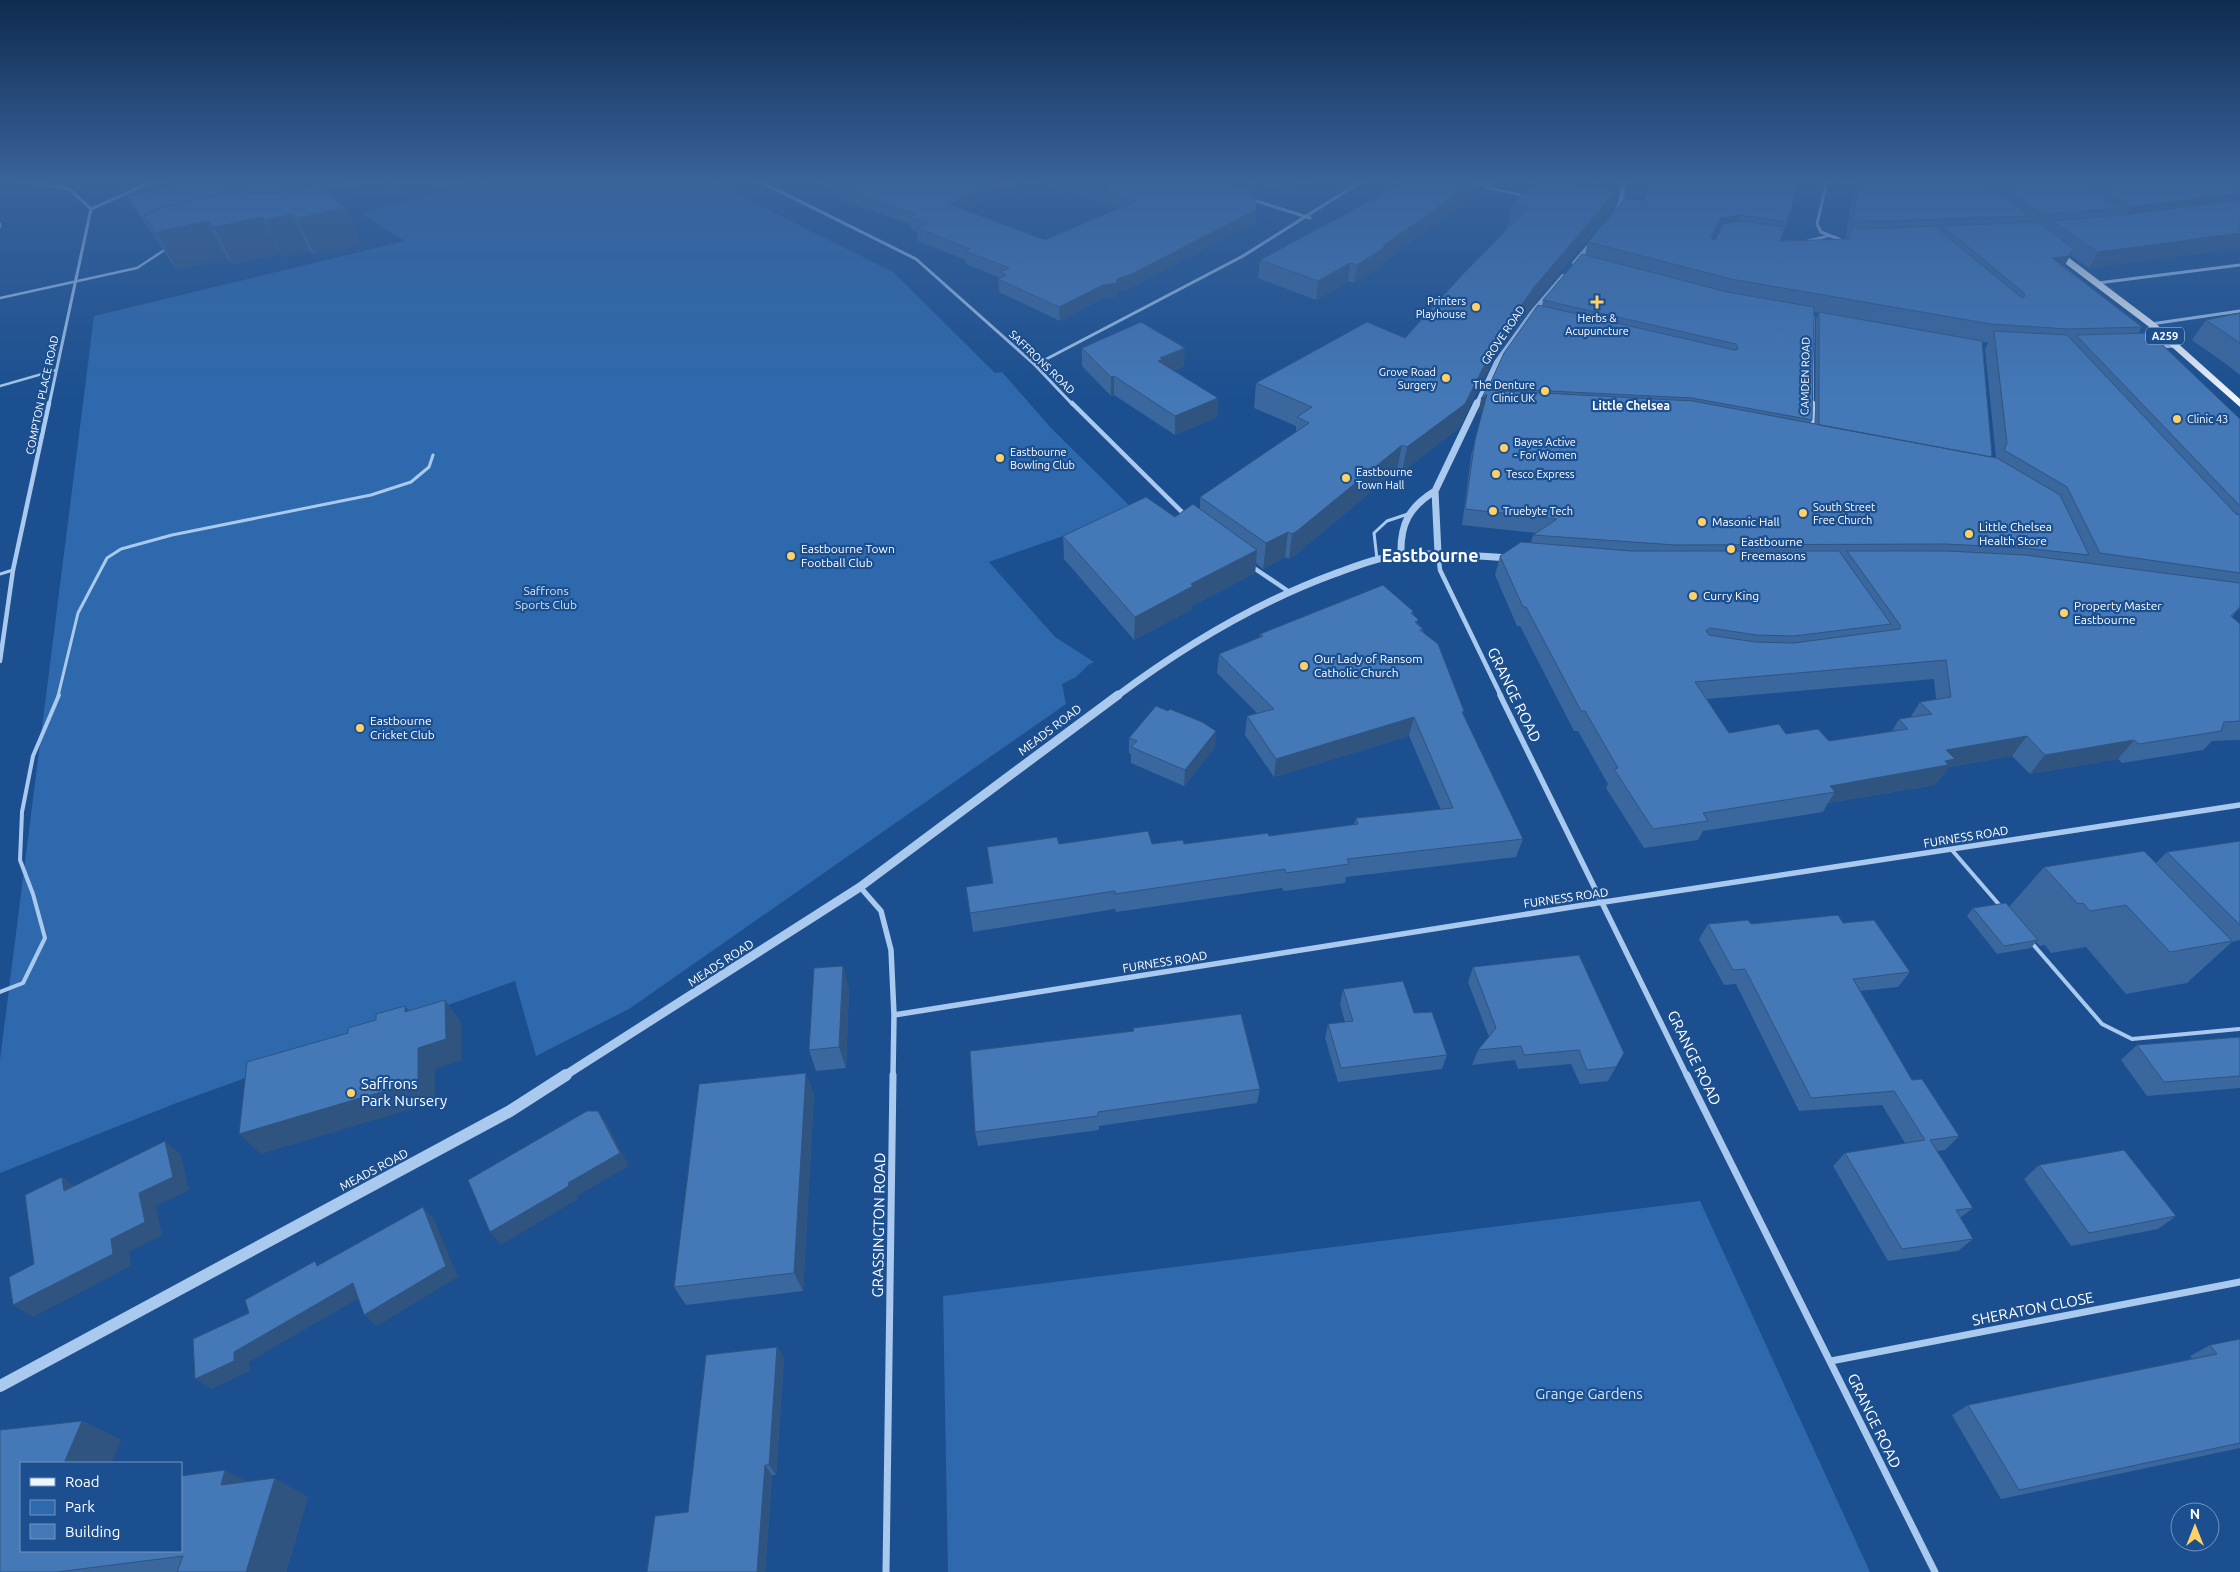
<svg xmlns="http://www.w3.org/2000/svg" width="2240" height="1572" font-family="Ubuntu,sans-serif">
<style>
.green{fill:#2e69ad}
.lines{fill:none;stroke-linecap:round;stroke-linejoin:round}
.path{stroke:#a9c9ee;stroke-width:2;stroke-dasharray:2 2.5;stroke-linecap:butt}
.service-far2{stroke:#a9c9ee;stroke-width:2.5}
.service-far1{stroke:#a9c9ee;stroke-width:3}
.service{stroke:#a9c9ee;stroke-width:4}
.minor-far3{stroke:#a9c9ee;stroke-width:3}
.minor-far2{stroke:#a9c9ee;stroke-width:4.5}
.minor-far1{stroke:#a9c9ee;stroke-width:5.5}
.minor{stroke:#a9c9ee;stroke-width:7}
.tertiary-far3{stroke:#a9c9ee;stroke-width:5.5}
.tertiary-far2{stroke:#a9c9ee;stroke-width:7}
.tertiary-far1{stroke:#a9c9ee;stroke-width:9}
.tertiary{stroke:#a9c9ee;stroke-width:12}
.primary{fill:#f0f6ff;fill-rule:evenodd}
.wall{fill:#3a679d;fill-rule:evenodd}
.shaded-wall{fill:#305480}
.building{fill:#4478b7;stroke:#305480;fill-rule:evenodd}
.poi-dot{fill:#ffd166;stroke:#1b4f8f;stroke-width:2}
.labels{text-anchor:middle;stroke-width:4.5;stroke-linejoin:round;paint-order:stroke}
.far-poi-label{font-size:11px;fill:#fff;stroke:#1b4f8f;text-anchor:start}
.far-street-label{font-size:11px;fill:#fff;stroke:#1b4f8f}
.shield{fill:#1b4f8f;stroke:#bbcadd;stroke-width:1}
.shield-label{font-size:11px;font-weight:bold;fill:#fff}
.far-quarter-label{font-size:12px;font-weight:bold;fill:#fff;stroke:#1b4f8f}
.poi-label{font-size:12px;fill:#fff;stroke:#1b4f8f;text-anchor:start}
.park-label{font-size:12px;fill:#cfe3fa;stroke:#1b4f8f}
.street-label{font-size:12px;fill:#fff;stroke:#1b4f8f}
.near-street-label{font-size:15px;fill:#fff;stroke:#1b4f8f}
.near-poi-label{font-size:15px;fill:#fff;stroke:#1b4f8f;text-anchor:start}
.near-park-label{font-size:15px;fill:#cfe3fa;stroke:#1b4f8f}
.district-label{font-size:18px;font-weight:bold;fill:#fff;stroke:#1b4f8f}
</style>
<rect width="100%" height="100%" fill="#1b4f8f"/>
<path class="green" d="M487,181h224l182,91 102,101 7,-1 49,56 84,83 -146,51 66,75 39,25 -6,3 -12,12 -14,7 4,20 -437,305 -93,47 -21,-75 -336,121 -179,71v-113l94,-744 311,-75 -45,-28z
M1700,1201l170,371h-922l-5,-276z"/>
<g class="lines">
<path class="path" d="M1590,184l14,2"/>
<path class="service-far2" d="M1481,186l44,10
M0,224v3
M1807,241l21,-5
M0,298l137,-30 29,-19
M0,386l56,-16"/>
<path class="service-far1" d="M1377,559l-3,-26 13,-12 21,-7
M0,574l13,-4
M58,696l20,-83 29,-55 14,-9 51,-14 199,-40 40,-13 18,-15 4,-12"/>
<path class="service" d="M1951,849l51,59
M2031,942l71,82 30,15 107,-10
M0,992l23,-9 22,-45 -12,-44 -13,-34 2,-48 11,-56 26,-61"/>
<path class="minor-far3" d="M23,181l46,8 22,20 -42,196
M759,181l157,78 119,106 38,40
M1827,181l-10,43 4,8 20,8
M1247,198l63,20
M91,209l63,-28
M2098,283l142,-18
M2151,324l89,-13
M2158,347l19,-1
M1035,365l208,-109 119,-75
M1812,405l1,-88"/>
<path class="minor-far2" d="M1072,403l115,114
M1812,430l1,-27
M1438,553l2,17 61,126
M1251,566l37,25
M0,661l13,-91 36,-167"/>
<path class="minor-far1" d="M1500,695l187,381
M860,887l21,24 10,39 3,65 -1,61
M894,1015l684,-109 662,-101"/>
<path class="minor" d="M1687,1075l248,497
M1831,1361l409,-79
M886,1572l7,-497"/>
<path class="tertiary-far3" d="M1616,213l5,-10 3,-22
M1575,263l19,-22
M1477,405l20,-43 36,-50 30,-35"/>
<path class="tertiary-far2" d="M1438,553l-3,-62 42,-88
M1401,555c-1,-31 8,-48 34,-64
M1117,696c67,-50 138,-93 217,-122 22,-8 44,-17 68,-19 37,-3 73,1 110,3"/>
<path class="tertiary-far1" d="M564,1076l296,-189 258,-192"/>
<path class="tertiary" d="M0,1386l510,-275 56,-36"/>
<path class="primary" d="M2050,248h6l98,74 86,77v8l-92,-81 -98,-74z"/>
</g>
<path class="wall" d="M162,181h302l1,1 -31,8 -7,-7 -34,9 -9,-9 -50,15 28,47 -47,10 -5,-4 -27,6 -2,-3 -48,10 -5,-5 -51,11 -43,-62 -7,-12 42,-9z
M815,181h215l-65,29 80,30 74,-32 -86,-27h280l-21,12 -44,-12v7l8,34 -124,65 -15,5v5l-14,1 -43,23 -61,-29 -1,-13 2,-1 -34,-14v-4l-48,-19 -1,-9 -6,-2 -1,-6 -69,-24 -2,-9z
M1397,181h98l-5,3h-6l-1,5 -100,74v2l-29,18 -6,-2 -32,19 -58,-22 2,-18 139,-75z
M1536,181h58l-2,6 24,4 -7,22 -80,96 -36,50 -34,69 -57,44 -5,-2 -103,86 -5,3 -4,-2 -22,12 -7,-6 -1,10 -63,33v3l-58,31 -70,-81 -1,-23 112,-19 25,-8v-12l96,-65v-6l-42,-18 2,-25 149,-45 104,-111 -2,-1 5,-21z
M1651,181h173l-1,2 -23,1 -6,12 -7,26 -7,19 67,-2 1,-2 -2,-1 8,-54 -24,1v-2h410v67l-151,20 -19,-13 -6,11 78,61 -4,6 102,86v189l-8,9 8,7v116l-28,1 -9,9 -81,13 -4,-4 -88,15 -18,-18 -63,11 -8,11 -2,1 -4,6 -107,18 -5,9 -120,19 -5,9 -54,8 -38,-60 2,-4 -30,-53h-4l-54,-105h-3l-22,-51 5,-19 31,-13 2,-8 3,-2 -74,-8 9,-69 12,-46 -5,4 10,-26 54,-82 1,-6 42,-45 3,-13 55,-41zM1718,233l-2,6 -3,1 -1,-1 3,-5zM1814,312l5,1 -3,6 -1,105 -4,-1 1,-3zM1982,342h6l-3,7 11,109 -5,-1zM1934,679l2,20 -16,3 -10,16 -11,1 -7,12 -63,10 -43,-7 -57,-1 -22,-34z
M2240,313v62l-14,-11 -34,-24 14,-20z
M1082,348l102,18 -11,5 45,27 -1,19 -42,18 -61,-40 -3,1 -29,-30z
M1413,611v3l5,10 5,5v2l41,80 -1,3 60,125 -7,18 -170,20 -1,6 -61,8 -2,-3 -166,24 -1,-3 -142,23 -7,-45 26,-4 -5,-36 72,-3h125l85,-8 85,-11 2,-7 85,-8 -32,-74 -135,41 -29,-42 2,-19 10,-3 -40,-40 2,-19 40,-16 1,-4z
M1129,738l86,9 -31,39 -53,-23v-9l-2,-1z
M2240,841v99l-8,2 -45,41 -61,11 -40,-47 -35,6 -6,-8 -5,1 -4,-4 -5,6 -34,6 -30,-38 6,-8 36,-1 35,-40 112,-4 11,-11z
M1843,923l67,49 -12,15 -38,4 52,89 47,56 -14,14 -8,1 36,57 -13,10 13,21 -15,12 -70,10 -55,-95 12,-13 60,-10 -23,-38 -83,6 -63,-127 -12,1 -25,-46 9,-15z
M1473,967l151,86 -16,28 -28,3 -9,-20 -53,5 -3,-9 -43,5 6,-15 11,-13 -21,-55z
M849,988l-3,80 -30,3 -7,-21z
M1343,989l71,24 33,42 -5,14 -104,13 -13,-44 3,-14 17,-2 -5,-18z
M1133,1028l127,61 -3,14 -158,23v4l-121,16 -3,-14 158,-101z
M2240,1037v51l-93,8 -26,-36 16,-15z
M814,1094l-11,197 -117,14 -12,-18z
M2039,1165l137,51 -18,13 -87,17 -47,-67z
M2240,1339v109l-239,51 -49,-84 16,-10 224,-46 -2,-3 20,-11z
M777,1347l7,11 -8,117h-4l-7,97h-118l41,-60z
M82,1421l39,19 -100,111 226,-69 61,15 -22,75h-286z"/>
<path class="shaded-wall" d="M348,181h35l1,2 -121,36 18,35 -48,10 -19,-37 -6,-6 20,38 -51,11 -21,-38z
M389,181h37l1,2 -34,9z
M430,181h34l1,1 -31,8z
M1001,181h29l-80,36 -1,-13z
M1294,181h19l-21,12z
M1475,181h10l-2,8 -100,74v2l-29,18 3,-18z
M1591,181h3l-8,21z
M1616,191l-7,22 -80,96 -36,50 -34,69 -57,44 5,-25 92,-111 36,-50z
M2240,193v14l-117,16 9,-16z
M345,208l17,37 -47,10 -18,-37z
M1257,209l-1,13 -124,65 -15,5v5l-14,1 -43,23 -1,-14 44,-22 14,-6z
M292,214l18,37 -27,6 -18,-37z
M1740,215l-6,16 -19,3 -10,19 6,-16 9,-19z
M2240,233v15l-151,20 9,-16z
M155,236h1l6,12z
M2074,249l-9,16 -6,7 -7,-14z
M1350,263l-2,18 -32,19 2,-19z
M1185,348l-1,18 -21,9 -5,-14 2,-3z
M1114,376v19l-3,1v-19z
M1487,394l-3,16 -6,4 3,-15z
M1218,398l-1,19 -42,18v-19z
M1402,445l-5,25 -103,86 -5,3 3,-25z
M1288,532l-3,25 -22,12 3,-26z
M1257,550l-2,23 -63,33v3l-58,31 1,-23 56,-33z
M1414,717l-5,19 -135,41 2,-18z
M1216,731l-1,16 -31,39 1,-16z
M2027,736l-15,20 -63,11 -8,11 -2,1 -4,6 -107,18 7,-11 -5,-6 116,-36z
M2134,740l-16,19 -88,15 15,-19z
M843,966l6,22 -3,80 -7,-21z
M445,1000l16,22 1,38 -27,9v33l-174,52 -22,-20 179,-86z
M405,1006l17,21 -17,-15z
M806,1073l8,21 -11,197 -9,-18z
M598,1111l9,13 22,42 -52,30 1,3 -77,46 -11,-13 78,-49z
M165,1141l16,14 8,35 -33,16 6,29 -33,17 2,14 -98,51 -20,-12 98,-66 28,-46z
M62,1177l18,13 -16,1z
M423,1207l11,12 24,58 -81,49 -13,-11z
M353,1283l13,11 -117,68 1,9 -38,18 -17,-10 39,-27z
M777,1347l7,11 -8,117 -7,-10z
M82,1421l39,19 -9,23h-48z
M765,1465l7,10 -7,97h-8z
M225,1470l35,19 -39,-4z
M275,1478l33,19 -22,75h-40z"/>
<path class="building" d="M168,181h180l-26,7 -5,-5 -39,10h-31l-2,-5 -89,21 -12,7 11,20 -28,-40 46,-10z
M845,181h156l-52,23 96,36 91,-39 -63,-20h150l28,8 6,20 -125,65 -15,5v4l-14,2 -44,22 -61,-28 8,-4 -6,-3 9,-4 -44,-17 5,-2 -53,-21 10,-5 -18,-6 7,-3 -77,-27 11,-4z
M1407,181h68l-92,65 2,1 -28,18 -7,-2 -32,18 -58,-21z
M1536,181h22l58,10 -81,95 -36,50 -34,68 -58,43 -5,-2 -105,86 -5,3 -4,-2 -22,11 -66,-46 109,-74 -12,-6 15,-10 -56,-24 111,-61 38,16 58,-64 65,-66 -16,-3z
M1651,181h149l-4,10 -9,31 -47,-7 -20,3 -9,19 2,3 3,-1 7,-15 17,-3 45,6 -5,14 70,-2 2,-12 11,2 71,-3 88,72 3,-2 -1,-3 -81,-67 95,-4 36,27 -6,7 -16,2 90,69 -74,2 -77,-5 -260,-45 -143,-37 37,-44 18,3z
M1859,181h123l48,35 -167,6 -10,-2z
M1996,181h83l42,27 -77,7z
M2090,181h150v12l-108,14z
M317,183l28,25 -48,10 -5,-4 -27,6 -2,-3 -49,10 -6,-6 -52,11 -12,-16 12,-7 89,-21 2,5h31z
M2240,200v33l-142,19 -46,-31 79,-7z
M1582,254l145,38 87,15 -2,113 -120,-22 -204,-10 16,-35 34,-48 196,45 4,-1 -2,-5 -193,-44z
M1819,312l163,29 10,113 -1,3 -172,-32z
M2240,313v30l-34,-23z
M1141,322l44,26 -25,10 3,2 -5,1 60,37 -43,18 -61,-40 -3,1 -29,-29z
M1994,331l73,4 169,179 4,1v58l-140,-20 -33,-66 -63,-37 3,-7z
M2150,333l90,86v87l-164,-171z
M1486,390l207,11 304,57 63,37 29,60 -65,-7 -79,-4 -270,1 -142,-10 24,-16 -92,-10 10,-69 12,-46 -6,5z
M1146,497l29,20 18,-13 64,46 -66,34 2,2 -58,31 -72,-81z
M1521,542l110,9h208l52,73 -97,12 -38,-1 -46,-7 -4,3 3,4 46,7 39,1 106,-14v-4l-53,-74h100l78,4 215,28v24l-9,9 9,8v97l-16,1 -3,9 -82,13 -5,-4 -89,15 -18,-19 -81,14 9,9 -10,2 3,4 -118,21 5,6 -132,21 5,8 -55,8 -39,-60 4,-1 -33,-57h-4l-55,-104h-3l-23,-51zM1946,660l5,37 -31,5 12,12 -33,5 9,10 -79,12 -11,-12 -32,5 -7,-10 -50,9 -34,-51z
M1383,585l30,26 -2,2 8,7 -4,2 8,7 -3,1 18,14 26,67 -2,1 61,127 -176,20 2,5 -63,9 -1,-4 -170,25v-3l-145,22 -4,-26 27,-4 -6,-36 70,-10 2,7 89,-13 4,13 31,-4 1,4 84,-11 1,3 22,-3 67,-9 -2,-6 97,-10 -39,-91 -138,42 -29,-43 27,-7 -55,-55 44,-18 -3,-2z
M1156,706l12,5 2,-2 32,13 14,9 -31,39 -54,-23 6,-6 -8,-3z
M2240,841v84l-73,-73z
M2144,851l88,90 -62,11 -44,-47 -36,6 -7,-8 -5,1 -34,-37z
M2006,903l32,37 -34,6 -31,-38z
M1838,915l5,8 31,-3 36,52 -57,7 59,101 10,-1 37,57 -29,4 43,68 -17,2 17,29 -71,10 -57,-96 80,-13 -31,-49 -83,7 -66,-129 -12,1 -25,-46 40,-4 3,4z
M1579,955l45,98 -8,14 -29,3 -8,-20 -55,5 -3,-9 -43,4 18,-22 -23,-61z
M843,966l-4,81 -30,3 5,-82z
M1403,981l11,32 18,-1 15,43 -106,13 -13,-44 25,-3 -10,-32z
M445,1000l1,39 -28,9v33l-179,53 8,-72 101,-29v-5l28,-8v-6l29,-8v6z
M1241,1014l19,75 -162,23v4l-123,16 -5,-81 164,-20 -1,-3z
M2240,1037v39l-76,6 -27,-37z
M806,1073l-12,200 -120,14 25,-203z
M587,1111h11l22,42 -52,30 1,3 -79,46 -22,-52z
M165,1141l8,36 -34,16 6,29 -34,17 2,15 -100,51 -4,-28 25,-13 -9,-69 37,-18 2,14z
M2124,1150l52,66 -87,17 -50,-68z
M423,1207l23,59 -82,49 -11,-32 -119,69v9l-39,18 -2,-40 56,-26 -4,-13 70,-39 2,5z
M2240,1339v104l-221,47 -51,-85 249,-51 -7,-9z
M777,1347l-8,118h-4l-8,107h-110l8,-56 33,-4 18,-157z
M82,1421l-18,42h-43v88h160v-75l44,-6 -4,15 54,-7 -29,94h-69l6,-16 -126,16h-57v-142z"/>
<linearGradient id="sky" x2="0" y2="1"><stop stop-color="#0f2b4f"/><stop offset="0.45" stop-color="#39639b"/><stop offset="1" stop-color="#39639b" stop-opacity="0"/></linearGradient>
<rect width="2240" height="401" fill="url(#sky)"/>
<g class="poi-dot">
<path d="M1594.5 294.5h5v5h5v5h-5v5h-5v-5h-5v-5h5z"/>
<circle cx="1476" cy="307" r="5"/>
<circle cx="1446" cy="378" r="5"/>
<circle cx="1545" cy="391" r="5"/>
<circle cx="2177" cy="419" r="5"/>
<circle cx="1504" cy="448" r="5"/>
<circle cx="1000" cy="458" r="5"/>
<circle cx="1496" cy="474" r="5"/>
<circle cx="1346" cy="478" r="5"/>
<circle cx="1493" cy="511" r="5"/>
<circle cx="1803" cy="513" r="5"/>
<circle cx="1702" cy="522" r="5"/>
<circle cx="1969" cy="534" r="5"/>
<circle cx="1731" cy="549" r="5"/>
<circle cx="791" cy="556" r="5"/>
<circle cx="1693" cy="596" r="5"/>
<circle cx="2064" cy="613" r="5"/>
<circle cx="1304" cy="666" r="5"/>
<circle cx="360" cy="728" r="5"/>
<circle cx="351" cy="1093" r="5"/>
</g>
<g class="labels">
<g class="far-poi-label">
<text x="1466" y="305" text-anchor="end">Printers<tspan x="1466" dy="13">Playhouse</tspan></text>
<text x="1597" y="322" text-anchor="middle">Herbs &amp;<tspan x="1597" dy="13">Acupuncture</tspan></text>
<text x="1436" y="376" text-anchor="end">Grove Road<tspan x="1436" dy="13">Surgery</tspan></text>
<text x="1535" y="389" text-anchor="end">The Denture<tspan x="1535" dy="13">Clinic UK</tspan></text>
<text x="2187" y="423">Clinic 43</text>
<text x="1514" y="446">Bayes Active<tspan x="1514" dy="13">- For Women</tspan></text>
<text x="1010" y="456">Eastbourne<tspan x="1010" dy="13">Bowling Club</tspan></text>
<text x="1356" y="476">Eastbourne<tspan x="1356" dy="13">Town Hall</tspan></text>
<text x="1506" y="478">Tesco Express</text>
<text x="1813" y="511">South Street<tspan x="1813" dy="13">Free Church</tspan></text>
<text x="1503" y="515">Truebyte Tech</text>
</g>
<g class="far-street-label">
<text transform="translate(1503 335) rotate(-56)" y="4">GROVE ROAD</text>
<text transform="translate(1042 362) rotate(44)" y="4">SAFFRONS ROAD</text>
<text transform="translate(1805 376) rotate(-89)" y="4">CAMDEN ROAD</text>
<text transform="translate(42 395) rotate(-78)" y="4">COMPTON PLACE ROAD</text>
</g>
<rect class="shield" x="2146" y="327.5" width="38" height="17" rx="4"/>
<g class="shield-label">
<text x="2165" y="340">A259</text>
</g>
<g class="far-quarter-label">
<text x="1631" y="410">Little Chelsea</text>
</g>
<g class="poi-label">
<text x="1712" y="526">Masonic Hall</text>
<text x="1979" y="531">Little Chelsea<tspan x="1979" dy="14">Health Store</tspan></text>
<text x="1741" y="546">Eastbourne<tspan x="1741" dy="14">Freemasons</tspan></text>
<text x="801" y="553">Eastbourne Town<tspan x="801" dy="14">Football Club</tspan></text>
<text x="1703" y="600">Curry King</text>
<text x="2074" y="610">Property Master<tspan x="2074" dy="14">Eastbourne</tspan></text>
<text x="1314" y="663">Our Lady of Ransom<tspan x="1314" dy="14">Catholic Church</tspan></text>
<text x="370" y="725">Eastbourne<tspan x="370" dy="14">Cricket Club</tspan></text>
</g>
<g class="park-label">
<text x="546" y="595">Saffrons<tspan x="546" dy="14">Sports Club</tspan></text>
</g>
<g class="street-label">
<text transform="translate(1050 730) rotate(-37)" y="4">MEADS ROAD</text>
<text transform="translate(1966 837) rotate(-9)" y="4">FURNESS ROAD</text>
<text transform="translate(1566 898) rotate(-8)" y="4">FURNESS ROAD</text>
<text transform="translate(1165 962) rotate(-9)" y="4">FURNESS ROAD</text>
<text transform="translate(721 963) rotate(-33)" y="4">MEADS ROAD</text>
<text transform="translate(374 1170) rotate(-28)" y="4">MEADS ROAD</text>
</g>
<g class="near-street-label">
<text transform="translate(1514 695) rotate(64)" y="5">GRANGE ROAD</text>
<text transform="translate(1694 1058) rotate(64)" y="5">GRANGE ROAD</text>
<text transform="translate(879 1225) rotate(-89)" y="5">GRASSINGTON ROAD</text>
<text transform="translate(2033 1309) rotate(-11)" y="5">SHERATON CLOSE</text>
<text transform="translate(1874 1421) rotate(64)" y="5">GRANGE ROAD</text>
</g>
<g class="near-poi-label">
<text x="361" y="1089">Saffrons<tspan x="361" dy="17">Park Nursery</tspan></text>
</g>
<g class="near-park-label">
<text x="1589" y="1399">Grange Gardens</text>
</g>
<g class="district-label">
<text x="1430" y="562">Eastbourne</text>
</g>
</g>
<rect x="20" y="1462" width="162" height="90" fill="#1b4f8f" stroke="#7695bc"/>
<rect x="30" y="1478" width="25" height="8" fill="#f0f6ff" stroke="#7695bc"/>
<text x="65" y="1487" font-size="15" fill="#ffffff">Road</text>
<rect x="30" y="1500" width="25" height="15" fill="#2e69ad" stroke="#7695bc"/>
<text x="65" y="1512" font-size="15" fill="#ffffff">Park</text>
<rect x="30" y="1524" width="25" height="15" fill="#4478b7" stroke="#7695bc"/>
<text x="65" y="1537" font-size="15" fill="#ffffff">Building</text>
<g transform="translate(2195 1527)"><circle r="24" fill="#1b4f8f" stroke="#7695bc"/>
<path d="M0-4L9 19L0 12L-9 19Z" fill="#ffd166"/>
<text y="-8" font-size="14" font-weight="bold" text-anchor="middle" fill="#ffffff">N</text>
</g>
</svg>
